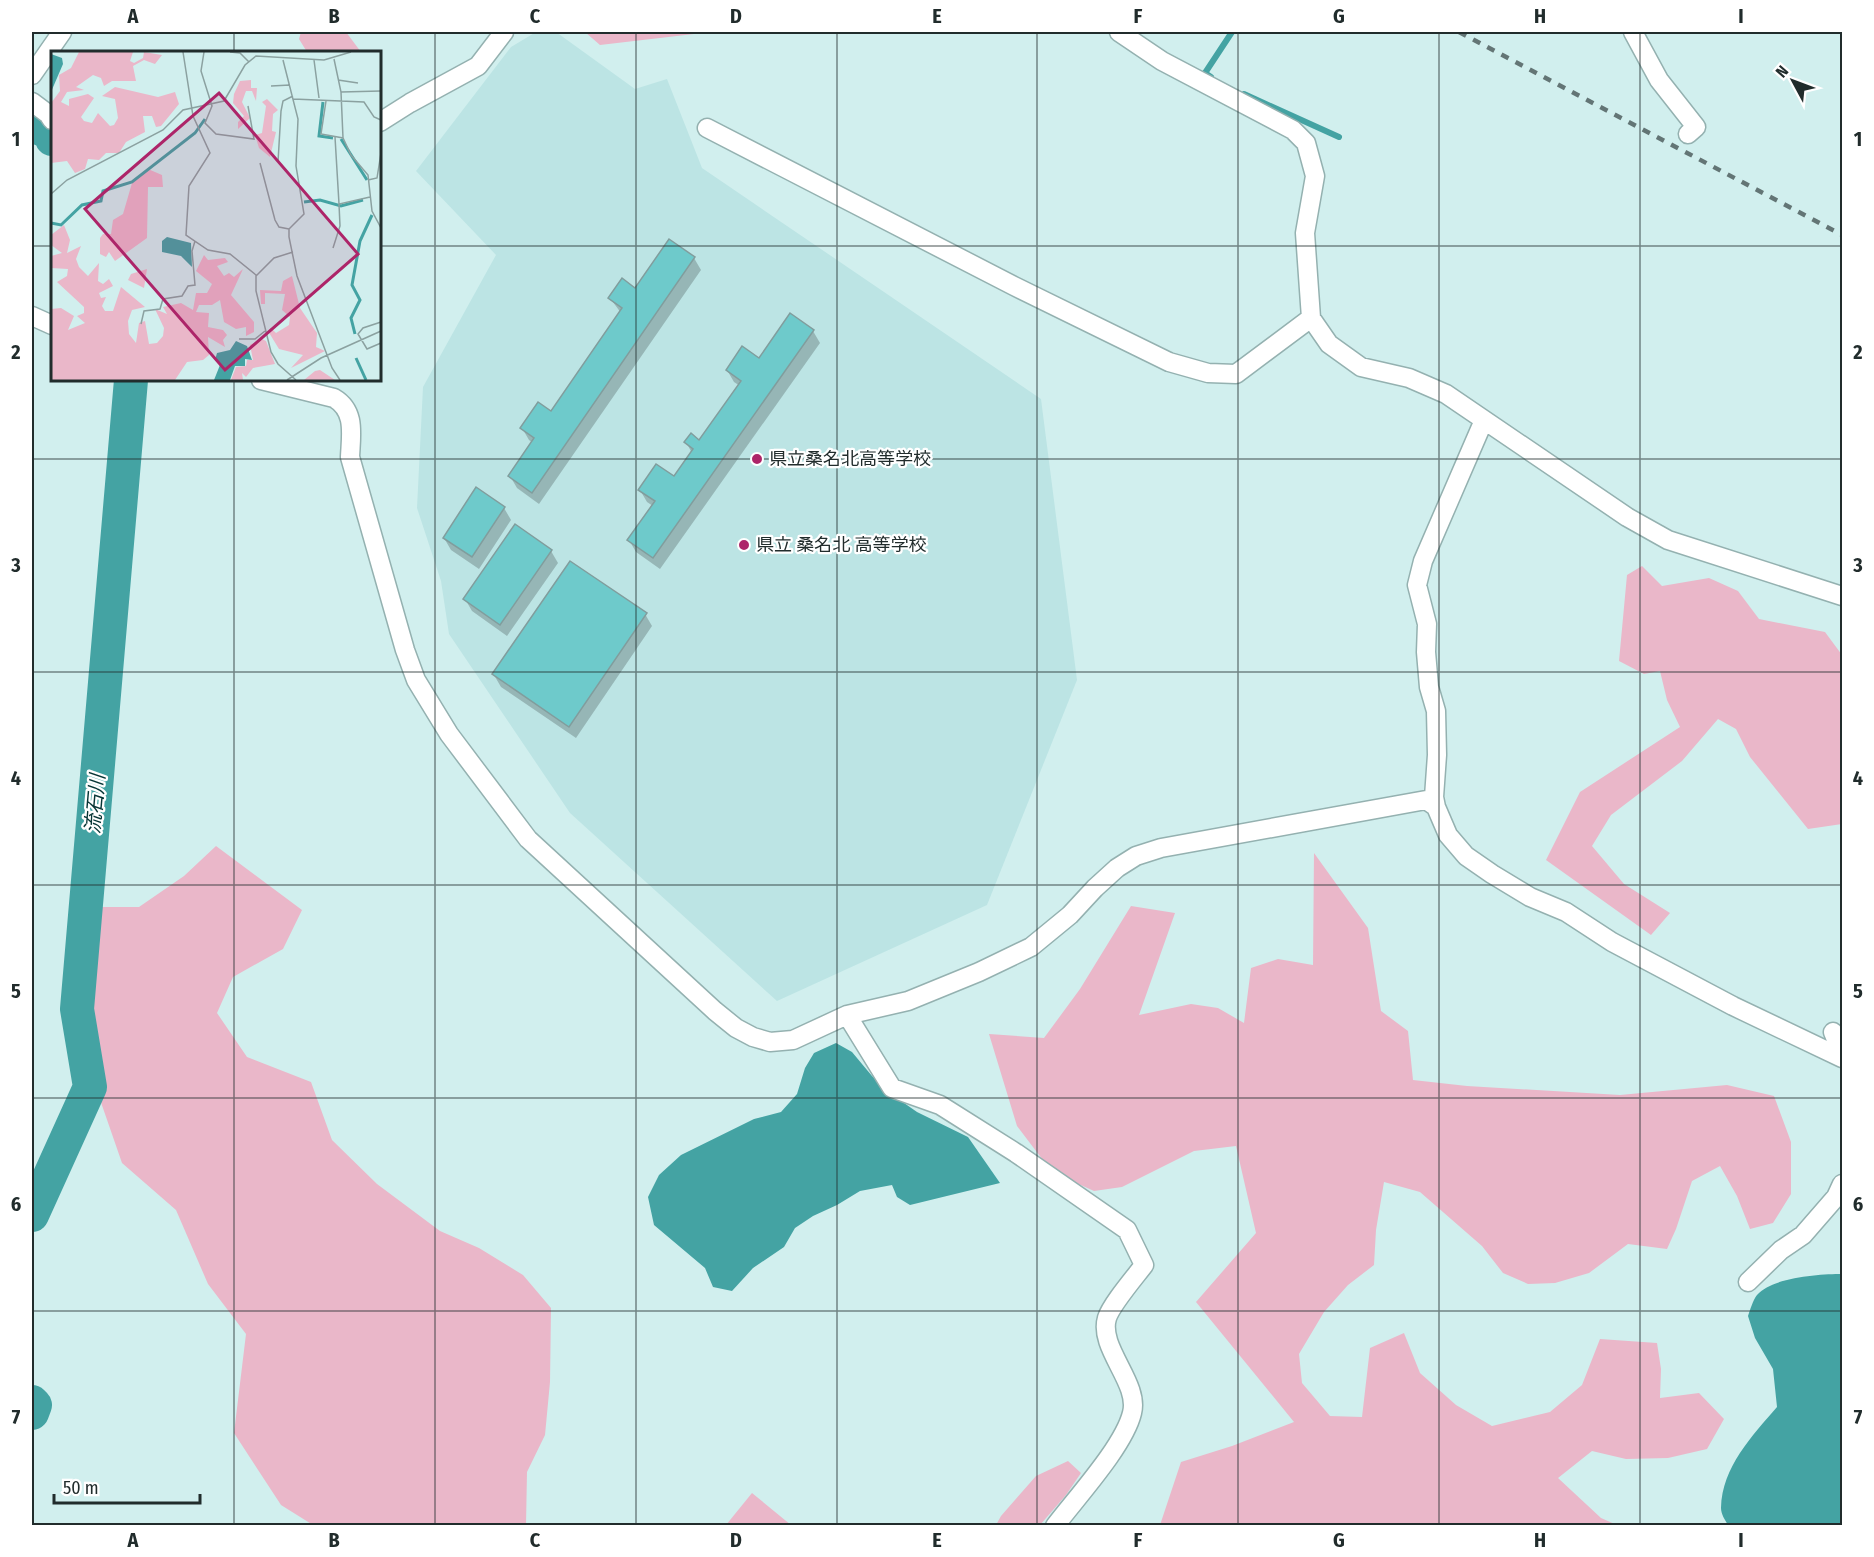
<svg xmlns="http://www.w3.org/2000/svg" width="1874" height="1557" font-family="'Fira Sans Condensed','Noto Sans JP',sans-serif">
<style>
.built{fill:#bce4e4}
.green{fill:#eab7c9}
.water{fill:#44a3a3}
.shadow{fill:#0003}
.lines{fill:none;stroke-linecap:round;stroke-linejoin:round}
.stream{stroke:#44a3a3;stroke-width:6}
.river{stroke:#44a3a3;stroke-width:34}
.building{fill:#6ecacb;stroke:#819d9d;stroke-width:1.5}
.street-casing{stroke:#94b1b0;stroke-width:21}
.street{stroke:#fff;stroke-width:18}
.rail{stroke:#637575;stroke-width:4.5;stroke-dasharray:8 8;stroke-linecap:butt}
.grid{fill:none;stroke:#212c2c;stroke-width:1.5;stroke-opacity:0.55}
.poi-dot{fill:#ad2569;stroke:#fff;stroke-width:2}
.labels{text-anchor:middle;stroke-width:4.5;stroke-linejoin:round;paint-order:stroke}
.poi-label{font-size:18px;fill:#212c2c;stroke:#fff;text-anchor:start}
.water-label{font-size:20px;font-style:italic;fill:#063535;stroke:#fff}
.inset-river{fill:none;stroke:#44a3a3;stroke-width:3}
.inset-road{fill:none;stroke:#8ba1a0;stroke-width:1.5}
.view{fill:#ad2569;fill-opacity:0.15;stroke:#ad2569;stroke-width:3}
.inset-edge{fill:none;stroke:#212c2c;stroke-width:3}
.neatline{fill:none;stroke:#212c2c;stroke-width:2}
.grid-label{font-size:20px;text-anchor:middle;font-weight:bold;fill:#212c2c}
</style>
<rect width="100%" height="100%" fill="#d1efee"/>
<path class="built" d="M536,32h20l79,57 32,-10 35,89 339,231 36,281 -90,225 -210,96 -207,-188 -121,-179 -8,-53 -24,-73 6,-121 73,-132 -80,-84 95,-124z"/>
<path class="green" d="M301,32h45l15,20h-54l-8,-13z
M585,32h126l-111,13z
M1642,566l20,20 47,-8 29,13 21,28 66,13 17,23v169l-34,5 -58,-72 -14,-28 -18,-10 -36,42 -71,54 -19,31 32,38 46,29 -19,22 -105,-75 34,-68 100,-65 -13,-27 -7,-29 -16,3 -25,-13 8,-86z
M216,846l86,64 -19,39 -50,28 -16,36 30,44 64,25 21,58 45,44 63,47 39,17 44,27 28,33 -1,74 -5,53 -18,37 -1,53h-213l-32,-20 -47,-72 12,-99 -38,-50 -32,-74 -54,-47 -26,-75 -13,-82 8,-74 11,-25h37l45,-31z
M1314,853l54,75 13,83 27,20 5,49 54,6 153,9 107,-10 47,11 17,46v52l-18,29 -23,6 -13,-33 -17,-30 -28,15 -16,48 -9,20 -39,-5 -39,29 -34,10 -27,1 -25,-11 -21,-27 -62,-54 -36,-10 -8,48 -2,35 -26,20 -24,27 -25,42 3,29 28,33 32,1 8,-69 34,-15 16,40 36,32 36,21 58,-14 32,-27 18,-46 57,4 4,26 -1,29 39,-5 25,26 -17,30 -39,9 -42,1 -34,-8 -34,27 43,40 16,7h-457l21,-63 51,-16 62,-24 -98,-120 60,-69 -20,-87 -42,5 -72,36 -28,4 -42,-19 -35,-46 -28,-92 55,4 36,-49 51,-83 44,7 -36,102 52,-11 27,4 26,15 7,-55 27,-9 35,6z
M1068,1461l13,12 -15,22 -26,30h-44l5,-9 35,-40z
M752,1493l39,32h-65z"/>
<path class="water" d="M836,1043l16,9 20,24 22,20 23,16 51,25 32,46 -90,22 -13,-8 -5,-12 -32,6 -23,14 -24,11 -18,12 -11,19 -31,21 -21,23 -19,-4 -8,-19 -51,-43 -6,-28 11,-22 22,-20 73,-36 27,-7 16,-18 8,-26 9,-15z
M1842,1274v251h-114c-3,-5 -7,-11 -7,-17 1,-41 31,-72 56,-101l-4,-38 -18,-31 -7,-22c2,-6 5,-16 9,-21 16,-18 63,-21 85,-21z"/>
<path class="shadow" d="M694,258l7,12 -162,234 -22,-16 -7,-12 23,-33 -4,-3 -7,-12 29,-15 70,-100 -11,-15 26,-8z
M813,331l7,12 -160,226 -24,-17 -7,-12 24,-34 -6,-4 -7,-12 34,-12 18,-25 -6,-11h14l40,-56 -6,-4 -7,-12 32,-10z
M504,508l7,12 -32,49 -28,-19 -7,-12z
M551,551l7,12 -51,73 -35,-25 -7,-12z
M645,614l7,12 -76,112 -75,-51 -7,-12z"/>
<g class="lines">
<path class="stream" d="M1211,77l-6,-4 27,-41
M1244,94l95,43"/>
<path class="river" d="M32,125l18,8 2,6
M32,1215l58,-128 -13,-78 54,-629
M32,1402l3,3 -3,8"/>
</g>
<path class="building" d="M669,239l26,18 -163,236 -24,-17 26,-38 -14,-10 18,-26 13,9 71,-103 -14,-10 14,-20 13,10z
M790,313l24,17 -161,228 -26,-18 28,-39 -17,-11 18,-26 18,12 19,-27 -9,-7 7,-9 8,7 42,-59 -15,-11 16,-24 17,12z
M476,487l29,20 -33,50 -29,-19z
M515,524l37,26 -52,75 -37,-26z
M570,561l77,52 -78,114 -77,-53z"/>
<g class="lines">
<g class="street-casing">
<path id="street" d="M1119,32l43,29 131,69 13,13 9,33 -10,57 6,85 18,26 32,23 48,11 37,16 181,123 41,23 174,56
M1633,32l26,48 37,47 -8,7
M32,75l30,-43
M32,102l16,12 4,6
M380,122l30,-19 68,-37 26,-34
M707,128l307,158 155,76 39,11 28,1 75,-56
M32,316l20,9
M261,380l73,18c22,13 17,36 16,59l55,193 11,30 33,54 79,105 187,172 21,17 17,9 17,5 23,-2 54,-25 61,-14 71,-29 52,-25 39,-32 25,-27 22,-20 19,-12 25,-8 265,-48 10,7 12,28 18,21 26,18 38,23 36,15 46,30 121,64 109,52
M1436,807l-2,-10 3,-42 -1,-44 -7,-24 -3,-35 1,-28 -10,-39 6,-24 61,-141
M847,1015l45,73 48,17 76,48 111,77 17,35c-10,13 -33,40 -37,53 -9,30 33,65 25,95 -8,33 -55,84 -77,113
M1833,1032l9,22
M1748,1282l33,-32 22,-15 33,-38 6,-13"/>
</g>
<use href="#street" class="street"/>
<path class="rail" d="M1459,32l383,203"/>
</g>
<path class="grid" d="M234,32v20M435,32v1494M636,32v1494M837,32v1494M1037,32v1494M1238,32v1494M1439,32v1494M1640,32v1494M32,246h20M380,246h1462M234,380v1146M32,459h1810M32,672h1810M32,885h1810M32,1098h1810M32,1311h1810"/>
<g class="poi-dot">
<circle cx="757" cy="459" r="6"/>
<circle cx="744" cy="545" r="6"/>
</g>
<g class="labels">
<g class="poi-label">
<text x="769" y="465">県立桑名北高等学校</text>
<text x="756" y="551">県立 桑名北 高等学校</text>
</g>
<g class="water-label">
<text transform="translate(95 804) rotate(-85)" y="7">流石川</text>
</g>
</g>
<g transform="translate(51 51)">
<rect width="330" height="330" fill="#d1efee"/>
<path d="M28,1h54l-3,9 4,2 9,-5 1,-6 18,3 -7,9 -11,-4 -11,6 3,15h-24l-8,5 -3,-8 -8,-3 -17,12 8,3 -17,2 -6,10 8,4v-7l19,-5 6,4 -13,19 3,4 8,2 6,-10 12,13 4,-1 4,-7 -3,-19 -13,-3 13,-9 43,10 17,-5 4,12 -18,22 -5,1 -4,-11h-9l2,16 -19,10 -7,11h-13l-7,7 -11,-1 -3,10 -10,4 -8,-12 -16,2v-60l9,-12 -1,-16 12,-7zM200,29v8h6l-1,13 -4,-10h-6l-4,11 8,16 -12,11v-7l6,-6 -11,-13 1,-9 6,-13zM216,48l11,11 -5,4 -1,17 4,1 -6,25 -11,-9 -4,-13 7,-2 4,-27 -4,-4zM97,118l14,6 1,12h-15l-1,51 -32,23 -6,-9 -3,5 -6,-3v-16l3,-4h8l2,-14 10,-6 9,-31zM13,174l6,15 -3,13 14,-7 -5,13 3,8 9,9 11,-13 -1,18 5,3 6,-5 4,7 -14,7 2,5 5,-1 -4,9 3,5h8l8,-24 24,20 -13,3 -4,11 1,13 7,9 3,-20 6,-2 4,23 8,-1 6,-7 1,-8 -9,-19 12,5 -4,-7 18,-4 12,7 3,-17h11l5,-9 -16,-13 8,-16 4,5 17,-2 3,4 -11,4 7,10 5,-3 5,4 9,-8 -12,26 23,27v10l-8,4v-9l-10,2 -12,-7 -4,-22 -8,5h-13l-3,7 13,1 -1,14 15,3 4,5 -4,5 2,7 -17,-10 1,18 -6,5 -16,2 -12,18h-124v-71l10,-1 13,8 -6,14 17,-7 -8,-7 7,-3v-6l-27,-25 10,-6 1,-7 -17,-1v-12l11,-3 -11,-8v-10zM96,218l-3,19 -16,-8 3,-6zM241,225l8,32 17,25 -1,14 9,4 -34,17 12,-13 -24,-6 -11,-18 3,-3 5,5 13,-8 1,-8 -8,-7 3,-16 -20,-1v11h-4l-1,-14 21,1 2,-10zM211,288l4,2 9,23 -22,4 -7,9 -4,-4 1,7h-12l5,-13 10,-1 1,-6h6l-3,-15zM269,319l15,10h-31l11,-9z" fill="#eab7c9"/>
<path d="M0,3l11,4 1,6 -12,28zM116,186l24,6 1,24 -11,-11 -19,-4v-11zM185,290l11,5 5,14 -7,-1v7h-10l-5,14h-16l6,-15 -5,-5 2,-7 13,-3z" fill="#44a3a3"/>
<path class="inset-river" d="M272,51l-4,34 14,2M290,88l26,41M253,151l16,-2 21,6 22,-6M0,172l10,2 21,-20 19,-4 2,-10 29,-9 63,-49 10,-14M304,283l-4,-16 9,-18 -8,-15 8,-44 12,-26M305,307l10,22"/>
<path class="inset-road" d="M132,1l10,64 17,37 -21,33 -3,49 22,15 22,4 26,21v16l15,61 7,12 18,16M153,1l-3,19 11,35 -7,17 11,11 38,5 -6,-33M179,1l10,1 9,9M283,8l7,33 2,46M232,9l15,59 -2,47 8,48 -15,15v8l8,39 35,92 8,12M263,9l5,38M287,29l20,3M220,35l19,-1M290,41l40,-1M242,48l71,3 10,15 7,3M275,50l-5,33 22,4 8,17 17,20 4,36 9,17M284,86l4,67M227,111l3,-51 2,-10 10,-5M209,112l15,57 4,7 10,2M317,129l9,-2 4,-25M0,143l16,-14 96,-50 20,-20 41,-9 21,-36 11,-9 68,4 27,-8M282,197l7,-22 -1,-22 31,-7M205,225l18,-18 19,-6M330,271l-18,6 -5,6 9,15 14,-6M90,273l3,-13 16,-2 3,-10 19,-3 6,-10 7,-1 -3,-34 3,-10M188,288h16l10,-8M236,329l34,-22 60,-27"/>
<path class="view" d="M168,42l139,161 -133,116 -140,-161z"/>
<rect width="330" height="330" class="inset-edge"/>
</g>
<rect width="1874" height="1557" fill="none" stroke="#ffffff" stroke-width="66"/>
<g transform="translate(1793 81) rotate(311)" stroke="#ffffff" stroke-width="4.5" paint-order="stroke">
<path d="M0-4.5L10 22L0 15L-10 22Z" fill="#212c2c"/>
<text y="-9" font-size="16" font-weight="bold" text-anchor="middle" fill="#212c2c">N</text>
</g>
<path d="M54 1494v9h146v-9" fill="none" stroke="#212c2c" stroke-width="3"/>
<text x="63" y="1494" font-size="18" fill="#212c2c" stroke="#ffffff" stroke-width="4.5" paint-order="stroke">50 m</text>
<rect x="33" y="33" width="1808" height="1491" class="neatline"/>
<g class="grid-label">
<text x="133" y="23">A</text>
<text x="334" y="23">B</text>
<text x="535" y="23">C</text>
<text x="736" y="23">D</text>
<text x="937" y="23">E</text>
<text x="1138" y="23">F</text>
<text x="1339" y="23">G</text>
<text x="1540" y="23">H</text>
<text x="1741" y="23">I</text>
<text x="16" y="146">1</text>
<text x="1858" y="146">1</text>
<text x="16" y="359">2</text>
<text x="1858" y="359">2</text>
<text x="16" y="572">3</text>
<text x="1858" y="572">3</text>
<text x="16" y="785">4</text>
<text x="1858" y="785">4</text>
<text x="16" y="998">5</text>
<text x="1858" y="998">5</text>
<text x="16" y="1211">6</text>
<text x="1858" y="1211">6</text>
<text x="16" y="1424">7</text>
<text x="1858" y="1424">7</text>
<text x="133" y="1547">A</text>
<text x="334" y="1547">B</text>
<text x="535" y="1547">C</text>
<text x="736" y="1547">D</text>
<text x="937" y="1547">E</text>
<text x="1138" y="1547">F</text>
<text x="1339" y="1547">G</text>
<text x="1540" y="1547">H</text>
<text x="1741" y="1547">I</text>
</g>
</svg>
